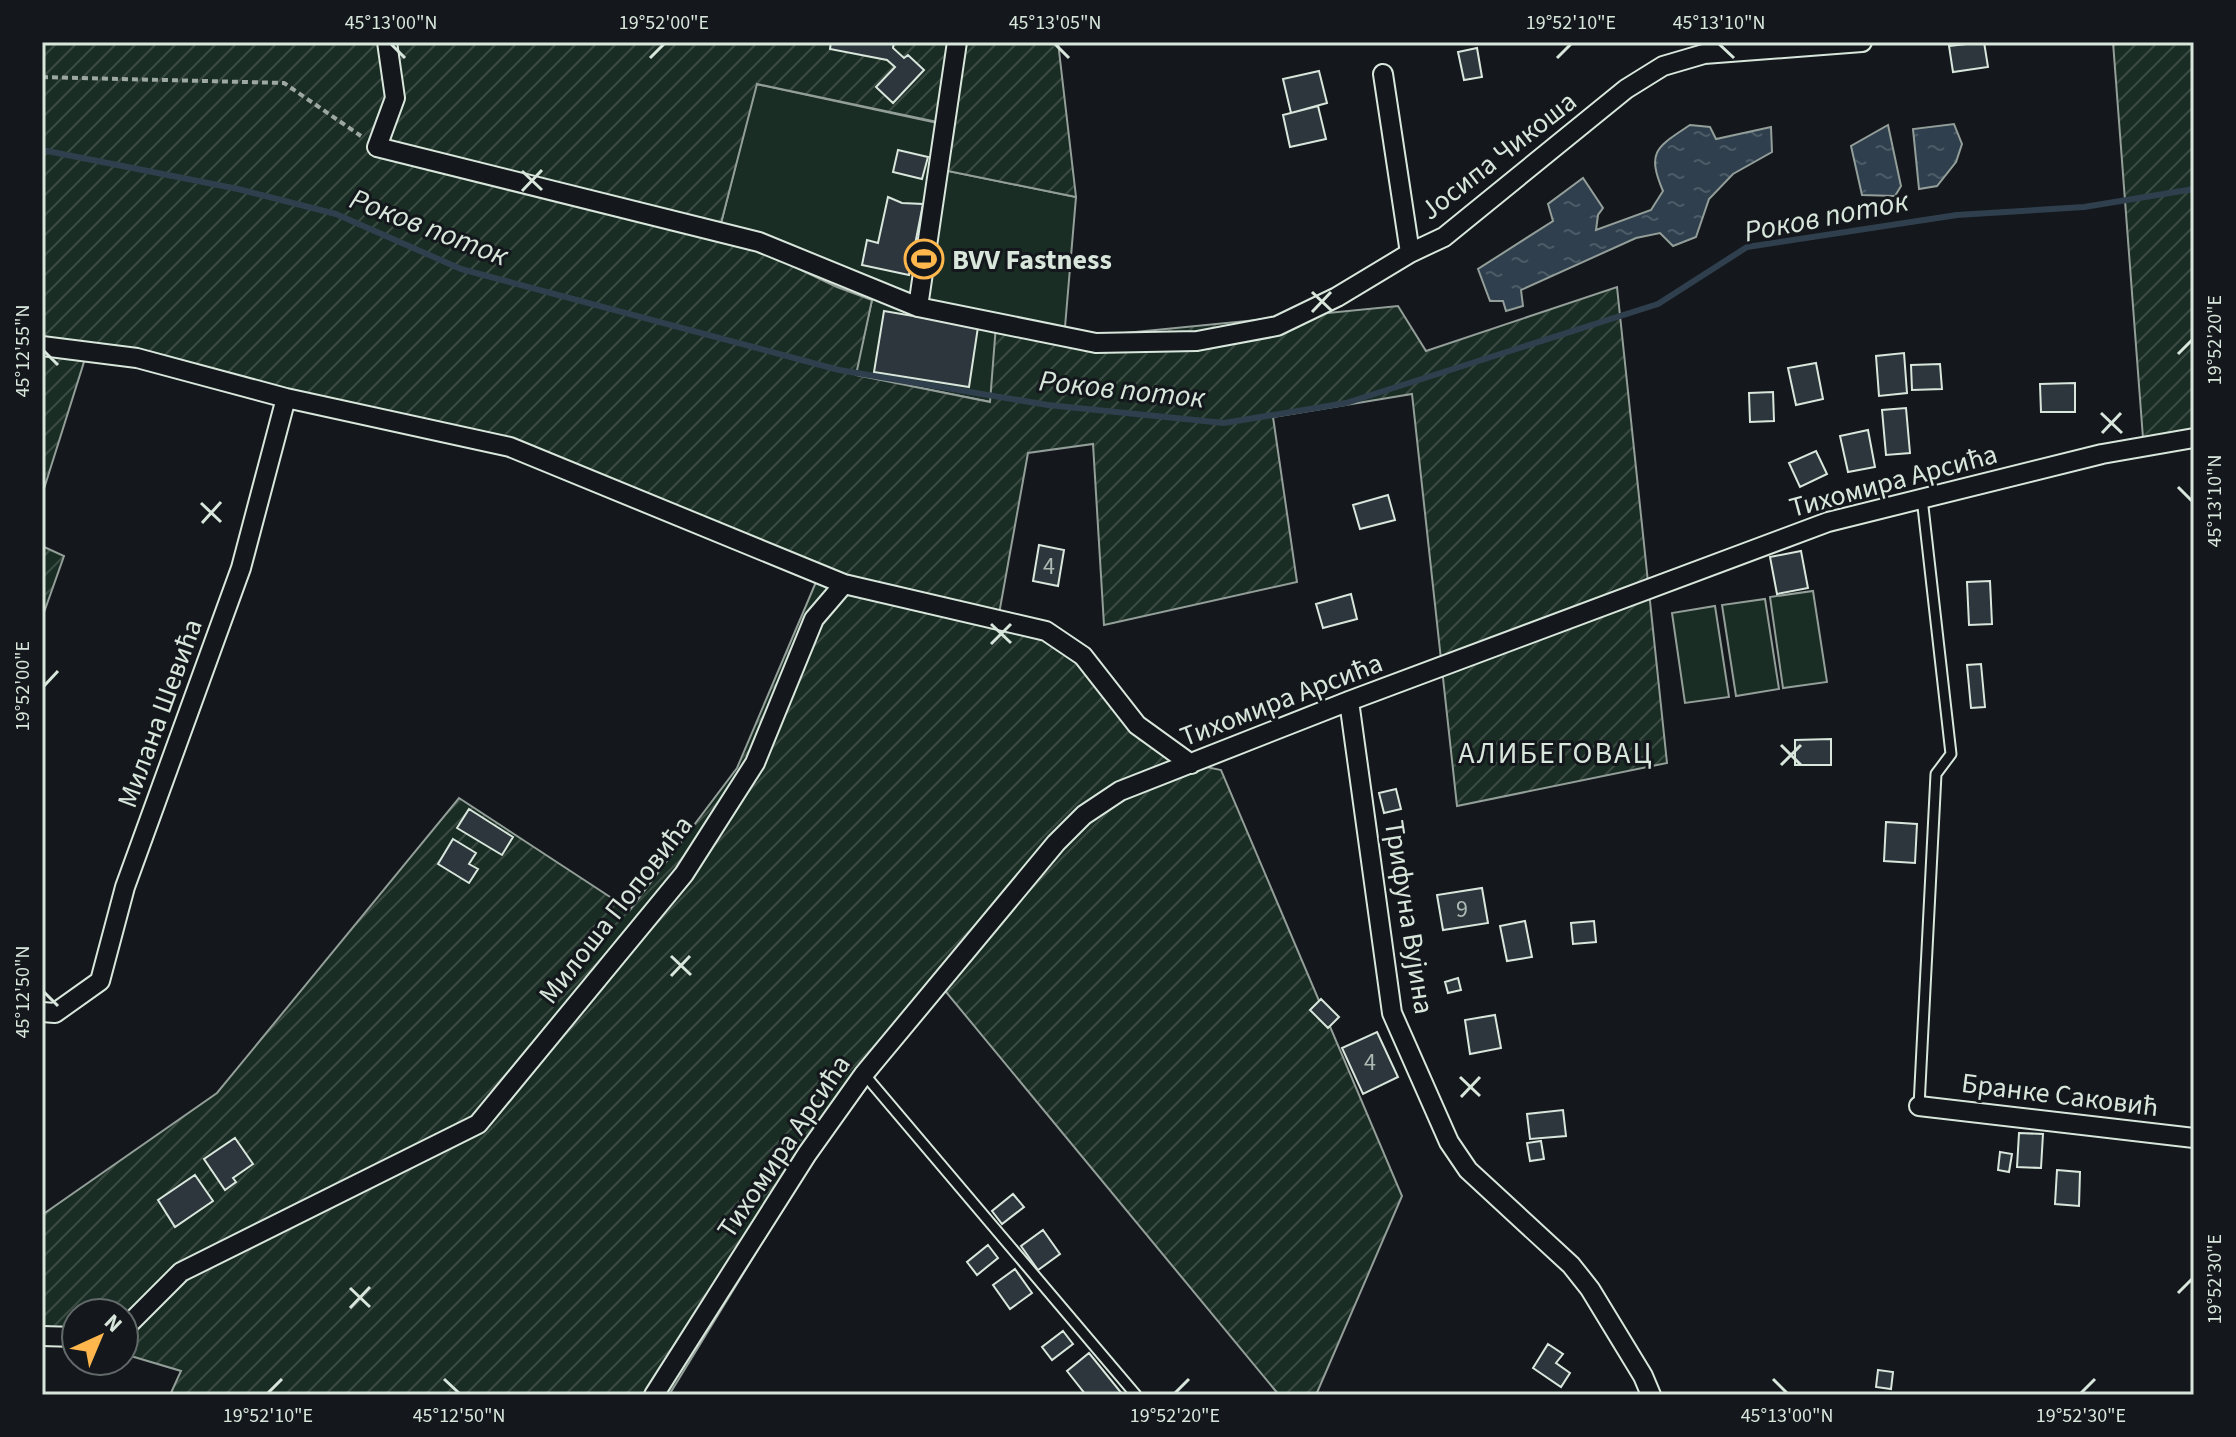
<svg xmlns="http://www.w3.org/2000/svg" width="2236" height="1437" font-family="'Source Sans 3',sans-serif">
<style>
.grass{fill:#1a2d24;stroke:#939e99;stroke-width:2}
.garden{fill:url(#garden-furrows);stroke:#939e99;stroke-width:2}
.water{fill:url(#water-ripples);stroke:#939e99;stroke-width:2}
.lines{fill:none;stroke-linecap:round;stroke-linejoin:round}
.stream{stroke:#2f3f4d;stroke-width:6}
.building{fill:#2c363c;stroke:#d8e6dc;stroke-width:2}
.lane-casing{stroke:#d8e6dc;stroke-width:13}
.street-casing{stroke:#d8e6dc;stroke-width:22}
.path{stroke:#9da8a2;stroke-width:4;stroke-dasharray:6 4;stroke-linecap:butt}
.lane{stroke:#14181c;stroke-width:9}
.street{stroke:#14181c;stroke-width:18}
.ticks{fill:none;stroke:#d8e6dc;stroke-width:3}
.labels{text-anchor:middle;stroke-width:6;stroke-linejoin:round;paint-order:stroke}
.number-label{font-size:24px;fill:#adbab4}
.street-label{font-size:28px;fill:#d8e6dc;stroke:#14181c}
.poi-label{font-size:28px;font-weight:bold;fill:#d8e6dc;stroke:#14181c;text-anchor:start}
.water-label{font-size:30px;font-style:italic;fill:#d8e6dc;stroke:#14181c}
.neighbourhood-label{font-size:30px;letter-spacing:2px;fill:#d8e6dc;stroke:#14181c}
.neatline{fill:none;stroke:#d8e6dc;stroke-width:3}
.ticks-label{font-size:20px;text-anchor:middle;fill:#d8e6dc}
</style>
<defs>
<pattern id="garden-furrows" width="10" height="10" patternUnits="userSpaceOnUse" patternTransform="scale(2)"><rect width="10" height="10" fill="#1a2d24"/><path d="M-1 1l2-2M0 10L10 0M9 11l2-2" fill="none" stroke="#3b4b43"/></pattern>
<pattern id="water-ripples" width="26" height="14" patternUnits="userSpaceOnUse" patternTransform="scale(2)"><rect width="26" height="14" fill="#2f3f4d"/><path d="M2 4q2-2 4 0t4 0M15 11q2-2 4 0t4 0" fill="none" stroke="#4c5b66"/></pattern>
</defs>
<rect width="100%" height="100%" fill="#14181c"/>
<path class="grass" d="M756,84l191,41 -4,45 133,27 -12,142 -73,63 -136,-27 17,-75 -35,-13 -118,-56z
M1813,591l14,91 -44,6 -13,-91z
M1765,599l14,90 -43,7 -14,-91z
M1715,606l14,91 -44,6 -13,-90z"/>
<path class="garden" d="M42,42h1016l18,155 -133,-27 4,-46 -190,-40 -38,147 118,56 35,13 -16,75 134,27 6,-77 68,14 334,-33 28,45 191,-64 50,476 -210,43 -45,-412 -139,23 24,165 -193,43 -11,-181 -65,9 -29,161 80,28 99,119 43,9 181,426 -86,199h-37l-337,-408 -128,171 -145,237h-499l11,-24 -57,-17v-41h-48v27l-34,-4v-121l175,-122 242,-295 171,112 107,-142 82,-193 -301,-131 -428,-101 -48,152z
M2113,42h81v387l-51,9z
M42,546l22,10 -22,62z"/>
<path class="water" d="M1954,124l8,20 -6,18 -19,24 -18,3 -6,-60z
M1690,125l20,2 6,12 55,-12 1,25 -39,22 -24,25 -13,38 -23,9 -13,-13 -24,5 -115,52 2,16 -17,5 -3,-10h-13l-12,-32 75,-48 -5,-17 35,-26 20,30 -5,7 -2,15 55,-20 12,-19c-17,-40 -6,-44 27,-66z
M1888,125l13,61 -6,10 -33,-1 -11,-49z"/>
<g class="lines">
<path class="stream" d="M42,150l196,39 98,25 125,55 378,101 209,35 176,18 122,-20 312,-99 89,-57 210,-32 127,-8 110,-18"/>
</g>
<path class="building" d="M831,42h63l-1,6 11,10 4,-3 16,15 -31,33 -17,-16 19,-20 -8,-7 -57,-11z
M1984,42l4,25 -35,5 -4,-26z
M1477,48l5,29 -18,3 -6,-28z
M1319,71l8,32 -36,10 -8,-34z
M1318,106l8,33 -36,8 -7,-32z
M898,150l30,7 -6,22 -29,-7z
M888,197l14,6 21,1 -14,71 -47,-10 5,-25 11,3z
M884,311l94,16 -9,60 -95,-15z
M1904,353l3,40 -28,3 -3,-40z
M1816,363l7,36 -27,6 -8,-37z
M1940,364l2,25 -30,1 -1,-25z
M2075,383v29h-34l-1,-28z
M1773,392l1,29 -24,1 -1,-29z
M1906,408l4,45 -24,2 -4,-45z
M1868,430l7,37 -27,5 -8,-36z
M1816,451l11,23 -27,13 -11,-24z
M1388,495l7,25 -35,9 -7,-24z
M1039,545l25,5 -6,36 -25,-5z
M1801,551l7,37 -31,6 -7,-37z
M1990,581l2,43 -23,1 -2,-43z
M1351,594l6,25 -34,9 -7,-24z
M1981,664l4,43 -14,1 -4,-43z
M1831,739v26h-36v-25z
M1396,789l5,20 -17,4 -5,-20z
M469,809l44,28 -11,18 -45,-27z
M1886,822l31,2 -2,39 -31,-2z
M453,839l23,14 -7,11 9,5 -9,14 -31,-19z
M1482,888l6,35 -45,7 -6,-35z
M1525,921l7,36 -25,4 -7,-35z
M1594,921l2,21 -23,2 -2,-21z
M1458,978l3,12 -13,3 -3,-11z
M1321,999l18,18 -11,11 -18,-18z
M1495,1015l6,33 -31,6 -5,-34z
M1377,1032l21,45 -35,17 -21,-46z
M1563,1110l3,26 -36,3 -3,-25z
M2019,1133l24,1 -2,34 -24,-1z
M235,1138l18,26 -20,14 3,4 -11,8 -21,-31z
M1541,1141l3,18 -14,2 -3,-18z
M2000,1152l12,2 -3,18 -11,-2z
M2057,1170l23,2 -1,34 -24,-2z
M195,1175l18,26 -38,26 -17,-27z
M1013,1194l11,13 -22,17 -10,-13z
M1043,1230l17,24 -22,16 -17,-24z
M988,1245l10,13 -21,17 -10,-13z
M1015,1269l17,24 -22,16 -17,-24z
M1063,1331l10,13 -21,16 -10,-13z
M1548,1344l15,10 -7,9 14,10 -9,14 -28,-19z
M1089,1353l34,42h-37l-19,-24z
M1878,1370l15,2 -2,17 -15,-2z"/>
<g class="lines">
<g class="lane-casing">
<path id="lane" d="M864,1074l272,321
M1919,1106l17,-332 15,-20 -29,-256"/>
</g>
<g class="street-casing">
<path id="street" d="M387,42l8,56 -18,49 382,95 159,65 178,36 101,-2 80,-15 60,-29 73,-44 34,-16 182,-148 37,-23 41,-12 158,-12
M1383,74l27,179
M918,307l39,-265
M42,346l95,12 149,40 224,49 334,137 202,47 37,25 54,69 54,39
M1349,701l43,312 57,129 19,28 103,95 19,24 53,87 8,19
M42,1012l13,1 45,-32 25,-94 116,-319 45,-170
M1919,1106l275,32
M124,1329l57,-57 297,-148 206,-250 71,-111 59,-144 30,-35
M42,1336l34,1
M654,1395l153,-241 57,-80 192,-231 28,-28 36,-24 229,-90 479,-179 274,-68 92,-16"/>
</g>
<path class="path" d="M42,77l242,6 77,53"/>
<use href="#lane" class="lane"/>
<use href="#street" class="street"/>
</g>
<path class="ticks" d="M391,44l14,14M1055,44l14,14M1719,44l15,14M650,58l14,-14M1557,58l14,-14M522,171l20,19M522,191l20,-21M1312,292l20,19M1312,312l19,-20M44,351l14,14M2178,354l14,-14M2101,413l21,20M2102,433l19,-20M2178,487l14,14M201,503l20,19M202,523l19,-21M991,624l20,19M991,644l20,-20M44,686l14,-15M1781,745l20,20M1781,765l20,-20M671,956l20,19M671,976l19,-20M44,992l14,14M1460,1077l20,19M1461,1097l19,-20M350,1288l20,19M2178,1293l14,-14M350,1308l20,-21M444,1379l15,14M1773,1379l14,14M268,1393l14,-14M1175,1393l14,-14M2081,1393l14,-14"/>
<defs>
<g id="stadium-ring" transform="scale(2)"><circle r="9.5" fill="#14181c" stroke="#ffb74d" stroke-width="1.5"/><path d="M0-5a6.5 5 0 1 0 0 10a6.5 5 0 1 0 0-10ZM-3.5-1.8h7v3.6h-7Z" fill="#ffb74d"/></g>
</defs>
<g fill-rule="evenodd">
<use href="#stadium-ring" x="924" y="259"/>
</g>
<g class="labels">
<g class="number-label">
<text x="1049" y="574">4</text>
<text x="1462" y="917">9</text>
<text x="1370" y="1070">4</text>
</g>
<g class="street-label">
<text transform="translate(1498 155) rotate(-38)" y="10">Јосипа Чикоша</text>
<text transform="translate(1893 480) rotate(-15)" y="10">Тихомира Арсића</text>
<text transform="translate(1281 699) rotate(-21)" y="10">Тихомира Арсића</text>
<text transform="translate(159 713) rotate(-70)" y="10">Милана Шевића</text>
<text transform="translate(615 909) rotate(-52)" y="10">Милоша Поповића</text>
<text transform="translate(1410 917) rotate(81)" y="10">Трифуна Вујина</text>
<text transform="translate(2060 1094) rotate(7)" y="10">Бранке Саковић</text>
<text transform="translate(783 1146) rotate(-56)" y="10">Тихомира Арсића</text>
</g>
<g class="poi-label">
<text x="952" y="269">BVV Fastness</text>
</g>
<g class="water-label">
<text transform="translate(1826 216) rotate(-11)" y="10">Роков поток</text>
<text transform="translate(429 227) rotate(21)" y="10">Роков поток</text>
<text transform="translate(1122 389) rotate(6)" y="10">Роков поток</text>
</g>
<g class="neighbourhood-label">
<text x="1556" y="763">АЛИБЕГОВАЦ</text>
</g>
</g>
<rect width="2236" height="1437" fill="none" stroke="#14181c" stroke-width="88"/>
<g transform="translate(100 1337) rotate(44)"><circle r="38" fill="#14181c" stroke="#626a69" stroke-width="2"/>
<path d="M0-6L14 30L0 20L-14 30Z" fill="#ffb74d"/>
<text y="-12" font-size="22" font-weight="bold" text-anchor="middle" fill="#d8e6dc">N</text>
</g>
<rect x="44" y="44" width="2148" height="1349" class="neatline"/>
<g class="ticks-label">
<text x="391" y="29">45°13'00"N</text>
<text x="664" y="29">19°52'00"E</text>
<text x="1055" y="29">45°13'05"N</text>
<text x="1571" y="29">19°52'10"E</text>
<text x="1719" y="29">45°13'10"N</text>
<text transform="translate(2214 340) rotate(-90)" y="7">19°52'20"E</text>
<text transform="translate(22 351) rotate(-90)" y="7">45°12'55"N</text>
<text transform="translate(2214 501) rotate(-90)" y="7">45°13'10"N</text>
<text transform="translate(22 686) rotate(-90)" y="7">19°52'00"E</text>
<text transform="translate(22 992) rotate(-90)" y="7">45°12'50"N</text>
<text transform="translate(2214 1279) rotate(-90)" y="7">19°52'30"E</text>
<text x="268" y="1422">19°52'10"E</text>
<text x="459" y="1422">45°12'50"N</text>
<text x="1175" y="1422">19°52'20"E</text>
<text x="1787" y="1422">45°13'00"N</text>
<text x="2081" y="1422">19°52'30"E</text>
</g>
</svg>
